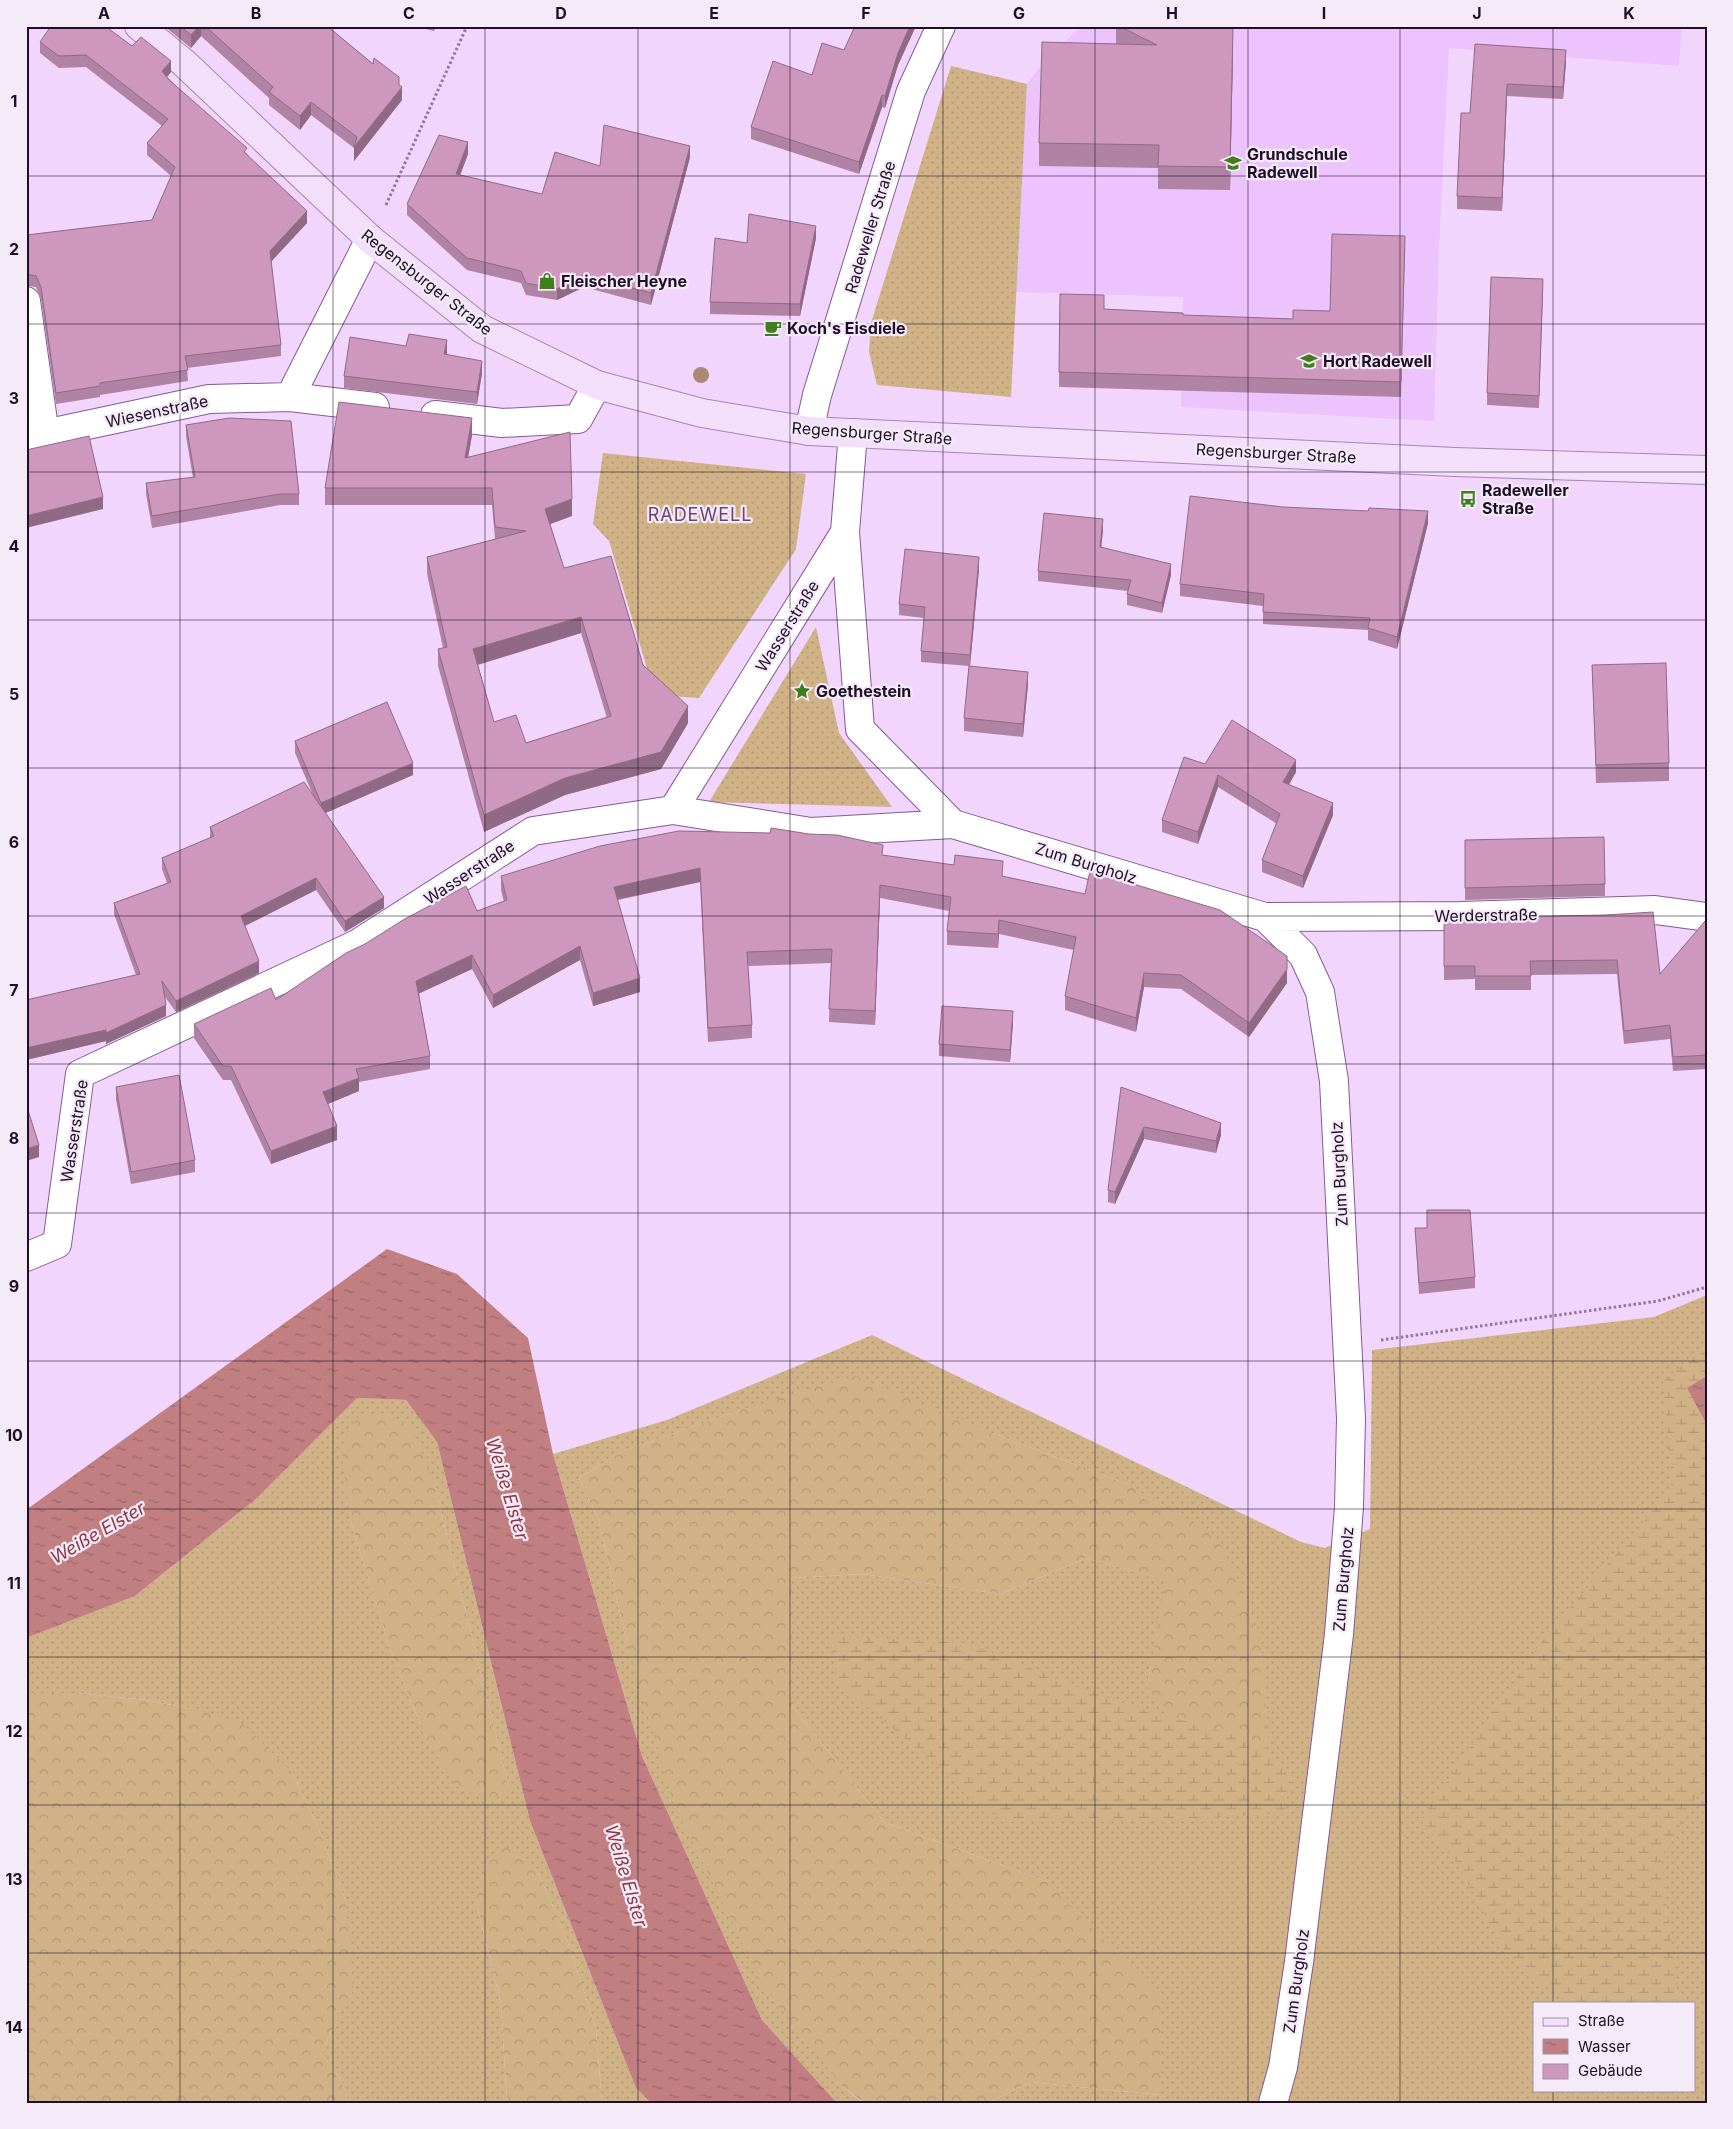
<svg xmlns="http://www.w3.org/2000/svg" width="1733" height="2129" font-family="Inter,sans-serif">
<style>
.built{fill:#ecc3fc}
.grass{fill:url(#grass-dots);fill-rule:evenodd}
.forest{fill:url(#forest-crowns)}
.wetland{fill:url(#wetland-marsh)}
.water{fill:url(#water-ripples)}
.lines{fill:none;stroke-linecap:round;stroke-linejoin:round}
.minor-casing{stroke:#855a95;stroke-width:30}
.major-casing{stroke:#a488ae;stroke-width:30}
.path{stroke:#8f7898;stroke-width:3;stroke-dasharray:2.5 2.5;stroke-linecap:butt}
.minor{stroke:#fff;stroke-width:28}
.major{stroke:#f3dffb;stroke-width:28}
.tree{fill:#aa8975}
.wall{fill:#b082a3;fill-rule:evenodd}
.shaded-wall{fill:#906a85}
.building{fill:#cd97be;stroke:#906a85;fill-rule:evenodd}
.grid{fill:none;stroke:#1f0e25;stroke-width:1;stroke-opacity:0.55}
.labels{text-anchor:middle;stroke-width:4.5;stroke-linejoin:round;paint-order:stroke}
.poi-label{font-size:16px;font-weight:bold;fill:#1f0e25;stroke:#f4eaf8;text-anchor:start}
.street-label{font-size:16px;fill:#1f0e25;stroke:#f4eaf8}
.neighbourhood-label{font-size:18px;letter-spacing:1px;fill:#6c427b;stroke:#f4eaf8}
.water-label{font-size:18px;font-style:italic;fill:#8b3841;stroke:#f4eaf8}
.neatline{fill:none;stroke:#1f0e25;stroke-width:2}
.grid-label{font-size:16px;text-anchor:middle;font-weight:bold;fill:#1f0e25}
</style>
<defs>
<pattern id="grass-dots" width="8" height="8" patternUnits="userSpaceOnUse" patternTransform="scale(1.25)"><rect width="8" height="8" fill="#d0b286"/><path d="M2 2h.1M6 6h.1" fill="none" stroke="#b29874" stroke-width="1.8" stroke-linecap="round"/></pattern>
<pattern id="forest-crowns" width="20" height="18" patternUnits="userSpaceOnUse" patternTransform="scale(1.25)"><rect width="20" height="18" fill="#d0b286"/><path d="M2 6a3 3 0 1 1 6 0M12 15a3 3 0 1 1 6 0" fill="none" stroke="#b29874"/></pattern>
<pattern id="wetland-marsh" width="20" height="14" patternUnits="userSpaceOnUse" patternTransform="scale(1.25)"><rect width="20" height="14" fill="#d0b286"/><path d="M1 5h8M5 5V1M11 12h8M15 12V8" fill="none" stroke="#b29874"/></pattern>
<pattern id="water-ripples" width="26" height="14" patternUnits="userSpaceOnUse" patternTransform="scale(1.25)"><rect width="26" height="14" fill="#c17f82"/><path d="M2 4q2-2 4 0t4 0M15 11q2-2 4 0t4 0" fill="none" stroke="#9c666a"/></pattern>
</defs>
<rect width="100%" height="100%" fill="#f2d5fd"/>
<path class="built" d="M1081,26h601l-3,40 -230,-18 -10,201 -5,172 -253,-14 2,-110 -167,-5 11,-208 15,-19z"/>
<path class="grass" d="M951,66l76,18 -16,313 -134,-12 -8,-33 2,-29z
M603,453l203,21 -10,75 -97,149 -44,-3 -46,-154 -16,-17z
M816,627l23,106 53,74 -183,-5z
M1707,1295v808h-719l42,-21 130,13 -112,-213 -164,-60 -92,-116v-128l70,-4 139,20 85,-36 81,22 -20,107 122,65 -142,-268 -135,-51 -252,-23 -117,41 -44,27 20,44 27,117 216,447 21,17h-26l-75,-83 -120,-264 -89,-302 114,-34 205,-85 429,207 24,6 45,-19 2,-179 282,-33zM1534,2003h160v87h-160z
M357,1398l49,2 31,42 93,379 106,267 15,15h-49l-6,-74 -28,-87 -31,-72 -61,32 25,102 6,99h-158l-8,-23 -19,-26 9,-23 15,-129 -29,-77 -25,-53 -99,-63 -47,-9 -69,-7h-51v-55l109,-42 121,-97zM434,1483l75,305 -84,-52 -34,-85 -40,-129z"/>
<path class="forest" d="M855,1376l137,57 135,51 92,56 42,96 8,116 -57,27 -65,-92 19,-107 -80,-22 -85,36 -139,-20 -70,4v128l92,116 164,60 114,119 -2,94 -130,-13 -42,21h-124l-22,-17 -79,-101 -90,-183 -47,-163 -27,-117 -20,-44 44,-27 117,-41z
M386,1413l26,15 22,55 75,305 -18,15 -36,-18 -30,-49 -34,-85 -40,-129 -10,-75 16,-29z
M26,1693h51l69,7 47,9 50,15 49,48 25,53 29,77 7,89 -22,40 -9,23 19,26 8,23h-323z
M506,1847l31,23 31,72 28,87 6,74h-95l-6,-99 -25,-102 11,-43z"/>
<path class="wetland" d="M1707,1347v29l-20,12 20,37v176l-8,4 8,26v146l-46,83 18,141 -111,2 -60,-46 -52,-95 -35,-42 118,-175 133,-157 -9,-107z
M830,1636l137,7 148,58 144,41 34,33 -10,38 -112,7 -168,2 -166,-141z"/>
<path class="water" d="M387,1249l70,25 71,64 25,116 89,302 120,264 75,83h-186l-15,-15 -106,-267 -93,-379 -31,-42 -49,-2 -101,101 -121,97 -109,42v-128z
M1707,1376v49l-20,-37z"/>
<g class="lines">
<g class="minor-casing">
<path id="minor" d="M26,301l19,134
M290,397l80,-158
M435,415l67,8 76,-4 19,-34
M809,431l8,-36 94,-304 30,-65
M26,438l183,-39 81,-2 85,10
M845,532l15,197 93,95 312,93 38,38 17,37 14,89 17,337 -2,89 -10,127 -40,328 -16,105 -10,36
M673,810l138,22 142,-8
M1265,917l196,-1 194,-6 52,7
M26,1257l31,-13 23,-170 277,-130 176,-113 140,-21 172,-278 8,-99"/>
</g>
<g class="major-casing">
<path id="major" d="M139,26l45,37 186,176 112,90 115,56 105,28 107,18 646,31 252,8"/>
</g>
<path class="path" d="M386,205l81,-179
M1381,1340l277,-39 49,-14"/>
<use href="#minor" class="minor"/>
<use href="#major" class="major"/>
</g>
<circle class="tree" cx="701" cy="375" r="8"/>
<path class="wall" d="M164,26h163l72,59 3,15 -48,61v-13l-43,-33 -11,15 -31,-25v-7l-68,-62 -10,12z
M413,26h23l-2,5z
M855,26h61l-18,39 -13,43 -3,-1 -23,67 -108,-35v-12l61,-52 32,-25z
M1116,26h81l36,24 -3,140 -72,-1v-21l-119,-2v-23l77,-99z
M40,42l92,4 39,26 -4,5 80,77 60,69 -36,38 10,84v11l-94,12 1,13 -88,14v2l-44,7 -15,-105 -5,-12 -10,-1v-51l126,-15 19,-44 -24,-21v-12l15,-17 -76,-59 -27,1 -19,-15z
M1475,44l91,18 -3,37 -56,-3 -5,115 -45,-2v-13l13,-83z
M468,154l-8,21 82,19 58,-28 90,-9 -39,148 -67,-18 -27,13 -31,-5 -5,-12 -54,-13 -60,-55v-11z
M816,238l-16,78 -90,-2v-12l37,-59z
M1405,251l-4,146 -342,-10v-15l45,-63 79,6 110,4 37,-8z
M1543,292l-4,116 -52,-3v-12z
M406,346l41,6 -1,3 36,18 -5,31 -133,-16v-12z
M186,425l113,69v11h-19l-128,23 -6,-34v-11l47,-5 -7,-42z
M472,435l-4,23 104,58 -22,8 14,44 79,97 45,58 -27,46 -96,26 -81,37 -46,-166v-17l5,-1 -16,-74v-17l68,-18 -3,-34h-167v-17zM581,633l26,85 -81,25 -32,-21 -16,-57z
M1428,523l-31,126 -29,-9v-10l-105,-6v-18l-83,-10v-12z
M1103,530l-2,18 70,27 -9,38 -35,-8v-11l1,-3 -90,-10v-10z
M979,569l-9,97 58,18 -5,53 -59,-6v-13l5,-52 -48,-4v-11l3,-33 -25,-3v-11z
M1592,665l77,98v18l-73,2z
M295,741l118,34 -88,38 59,95 -39,24 -29,-42 -72,36 15,47 -83,39 -11,-15 1,19 -60,28v-3l-80,19v-60l110,-25 -22,-61v-11l53,-20 -5,-14v-11l48,-20v-11l103,-32 -18,-42z
M1205,764l91,8 -7,13 44,30 -30,73 -41,-16v-12l15,-36 -59,-37 -20,57 -36,-12v-12z
M1465,840l140,44v12l-140,4z
M883,855l120,21 284,107 -38,54 -68,-48 -37,-2 -8,45 -71,-22v-14l9,-46 -75,-16 -1,14 -51,-3v-14l2,-20 -69,-13 -5,127 -46,-3 2,-59 -83,3 4,59v13l-44,4 -8,-160 -82,18 22,92 -47,14 -13,-46 -87,48 -21,-39 -53,24 11,63v13l-71,13v9l-31,13 9,36 -66,24 -40,-84h-8l-29,-42v-14l82,-24 201,-89 27,-9 -3,-12v-14z
M26,901l3,16v12h-3z
M1605,915l55,59 47,-52v147l-34,2 -3,-32 -46,5 -7,-70 -86,1v15h-56v-11l-31,1v-62z
M1013,1023l-3,39 -71,-6v-12z
M116,1087l79,73v12l-64,12 -15,-85z
M1121,1087l100,48 -5,18 -72,-14 -29,65 -7,-2v-12z
M1415,1228l60,49v11l-56,6z"/>
<path class="shaded-wall" d="M199,26h2v10l-10,12v-13z
M910,26h6l-18,39 -13,43v-12l13,-43z
M1233,27v23l-3,140v-23z
M1566,50v12l-3,37v-12z
M171,61v11l-9,11v-12z
M1507,84v12l-5,115v-13z
M402,87v13l-48,61v-14z
M882,95v12l-23,67v-12z
M311,102v13l-11,15v-14z
M468,142v12l-12,32v-12z
M690,146v11l-39,148v-12z
M307,211v12l-37,40v-12z
M816,226v12l-16,78v-12z
M584,275v12l-27,13v-11z
M447,340v12l-3,14v-12z
M482,361v12l-5,31v-12z
M472,418v17l-7,40v-17z
M103,497v12l-77,19v-12z
M572,499v17l-27,10v-17z
M1428,511v12l-31,126v-12z
M1103,519v11l-3,28v-11z
M979,557v12l-9,97v-11z
M1171,564v11l-9,38v-10z
M581,617v16l-108,33v-17z
M1028,672v12l-5,53v-13z
M688,706v17l-27,46 -96,26 -81,37v-17z
M1296,760v12l-13,22v-12z
M413,763v12l-92,40v-12z
M1218,775v12l-20,57v-12z
M1333,803v12l-30,73v-12z
M700,868v14l-86,18v-13z
M316,878v12l-75,38v-12z
M880,885v13l-5,127v-14z
M384,897v11l-39,24v-11z
M999,920v14l-1,14v-14z
M580,946v14l-87,48v-13z
M472,955v14l-56,26v-14z
M259,961v12l-83,39v-11z
M1287,969v14l-38,54v-14z
M1144,973v14l-8,45v-14z
M640,978v14l-47,14v-13z
M166,1005v11l-60,28v-11z
M1013,1011v12l-3,39v-12z
M106,1030v11l-80,19v-12z
M359,1078v13l-36,15v-14z
M1221,1123v12l-5,18v-12z
M337,1126v14l-66,24v-13z
M1144,1127v12l-29,65v-12z
M39,1145v12l-13,4v-12z"/>
<path class="building" d="M51,26h54l27,20 9,-9 30,24 -9,10 7,9 78,68 -3,4 63,59 -37,40 11,94 -96,11 3,14 -88,13v3l-44,7 -15,-106 -5,-11 -10,-2v-39l126,-15 23,-53 -28,-24 21,-24 -82,-64 -27,1 -19,-14z
M180,26h19l-8,9z
M205,26h122l46,38 1,-6 25,19v8l3,2 -48,60 3,-10 -46,-35 -11,14 -31,-24 4,-5z
M855,26h55l-12,27 -13,43 -3,-1 -23,67 -108,-35 22,-66 39,14 10,-32 22,7z
M1119,26l114,1 -3,140 -72,-1 1,-21 -120,-2 3,-101 115,3z
M1475,44l91,6 -3,37 -56,-3 -5,114 -45,-2 4,-83h9z
M604,125l86,21 -39,147 -67,-18 -27,14 -31,-6 -5,-12 -54,-13 -60,-54 32,-69 29,7 -12,32 86,20 13,-42 45,14z
M749,214l67,12 -16,78 -90,-2 5,-64 32,5z
M1332,234l73,2 -4,146 -342,-10 1,-78 44,1v14l79,4v2l110,4v-9l37,1z
M1491,277l52,2 -4,117 -52,-3z
M409,334l38,6 -3,14 38,7 -5,31 -133,-16 6,-39 56,9z
M339,402l133,16 -7,40 105,-26 2,67 -27,10 19,59 47,-12 32,109 45,41 -27,46 -96,26 -81,37 -46,-166 9,-2 -20,-90 99,-26 -31,-4 -3,-39h-167zM581,617l30,99 -85,27 -10,-28 -22,7 -21,-73z
M229,418l62,3 8,73h-19l-128,22 -6,-33 49,-6 -9,-52z
M89,436l14,61 -77,19v-66z
M1190,496l93,11 85,4 1,-3 59,3 -31,126 -29,-9 2,-10 -107,-6 1,-18 -84,-10z
M1044,513l59,6 -3,28 71,17 -9,39 -35,-9 4,-14 -93,-9z
M905,549l74,8 -9,98 -49,-4 4,-44 -26,-3z
M1666,663l3,100 -73,2 -4,-100z
M969,666l59,6 -5,52 -59,-6z
M387,702l26,61 -92,40 -26,-62z
M1232,720l64,40 -13,22 50,21 -30,73 -41,-16 18,-46 -62,-39 -20,57 -36,-12 22,-63 21,7z
M304,782l80,115 -39,24 -29,-43 -75,38 18,45 -83,40 -14,-20 4,24 -60,28v-3l-80,18v-48l114,-26 -26,-71 57,-21 -9,-24 52,-22 -4,-9z
M771,828l38,6 28,1 46,10 -1,10 72,10 1,-10 48,6 -1,15 83,18 5,-23 130,39 67,46v13l-38,54 -68,-48 -37,-2 -8,45 -71,-22 11,-59 -77,-17 -1,14 -51,-3 4,-34 -71,-12 -5,126 -46,-2 3,-60 -85,3 5,73 -44,3 -8,-160 -86,19 26,91 -47,15 -13,-47 -87,49 -21,-40 -56,26 14,75 -74,13 3,9 -36,14 14,34 -66,25 -40,-85h-8l-29,-42 77,-36 5,12 70,-47 19,-9 38,-24 63,-34 11,25 30,-11 -6,-24 99,-30 79,-15 91,2z
M1604,837l1,47 -140,4v-48z
M26,901l3,16h-3z
M1653,912l7,62 45,-53 2,1v133l-34,2 -3,-32 -46,6 -7,-71 -87,1 1,15h-56v-10h-31v-48l161,-3z
M942,1006l71,5 -3,39 -71,-6z
M179,1075l16,85 -64,12 -15,-85z
M1121,1087l100,36 -5,18 -72,-14 -29,65 -7,-2z
M26,1104l13,41 -13,4z
M1427,1210h43l5,67 -56,6 -4,-55h12z"/>
<path class="grid" d="M180,26v2077M333,26v2077M485,26v2077M638,26v2077M790,26v2077M943,26v2077M1095,26v2077M1248,26v2077M1400,26v2077M1553,26v1977M26,176h1681M26,324h1681M26,472h1681M26,620h1681M26,768h1681M26,916h1681M26,1064h1681M26,1213h1681M26,1361h1681M26,1509h1681M26,1657h1681M26,1805h1681M26,1953h1681M1553,2090v13"/>
<defs>
<g id="school-bare" transform="scale(1.35)"><path d="M0-5L7-2L0 1L-7-2ZM-4 1L0 2.5L4 1V4Q0 6-4 4Z" fill="#407e1b" stroke="#f4eaf8" stroke-width="2.5" paint-order="stroke"/></g>
<g id="shop-bare" transform="scale(1.35)"><path d="M-5-2.5h2.3a2.7 3.5 0 0 1 5.4 0H5L5.5 6h-11ZM-1.5-2.5h3a1.5 2.3 0 0 0-3 0Z" fill="#407e1b" stroke="#f4eaf8" stroke-width="2.5" paint-order="stroke"/></g>
<g id="cafe-bare" transform="scale(1.35)"><path d="M-5.5-4.5H6V0H3Q3 3.5 0 3.5H-2.5Q-5.5 3.5-5.5 0ZM3-3.2v2h1.7v-2ZM-6 4.5H4V6H-6Z" fill="#407e1b" stroke="#f4eaf8" stroke-width="2.5" paint-order="stroke"/></g>
<g id="bus-bare" transform="scale(1.35)"><path d="M-5-6H5V4H4V6H2V4H-2V6H-4V4H-5ZM-3.5-4V0h7V-4ZM-3.5 1.2v1.5H-2V1.2ZM2 1.2v1.5H3.5V1.2Z" fill="#407e1b" stroke="#f4eaf8" stroke-width="2.5" paint-order="stroke"/></g>
<g id="sight-bare" transform="scale(1.35)"><path d="M0-6L1.8-2.2L6-1.7L2.9 1.2L3.7 5.4L0 3.3L-3.7 5.4L-2.9 1.2L-6-1.7L-1.8-2.2Z" fill="#407e1b" stroke="#f4eaf8" stroke-width="2.5" paint-order="stroke"/></g>
</defs>
<g fill-rule="evenodd">
<use href="#school-bare" x="1233" y="163"/>
<use href="#shop-bare" x="547" y="281"/>
<use href="#cafe-bare" x="773" y="328"/>
<use href="#school-bare" x="1309" y="361"/>
<use href="#bus-bare" x="1468" y="499"/>
<use href="#sight-bare" x="802" y="691"/>
</g>
<g class="labels">
<g class="poi-label">
<text x="1247" y="160">Grundschule<tspan x="1247" dy="18">Radewell</tspan></text>
<text x="561" y="287">Fleischer Heyne</text>
<text x="787" y="334">Koch's Eisdiele</text>
<text x="1323" y="367">Hort Radewell</text>
<text x="1482" y="496">Radeweller<tspan x="1482" dy="18">Straße</tspan></text>
<text x="816" y="697">Goethestein</text>
</g>
<g class="street-label">
<text transform="translate(870 227) rotate(-73)" y="6">Radeweller Straße</text>
<text transform="translate(427 282) rotate(38)" y="6">Regensburger Straße</text>
<text transform="translate(157 411) rotate(-12)" y="6">Wiesenstraße</text>
<text transform="translate(872 433) rotate(4)" y="6">Regensburger Straße</text>
<text transform="translate(1276 453) rotate(3)" y="6">Regensburger Straße</text>
<text transform="translate(787 626) rotate(-58)" y="6">Wasserstraße</text>
<text transform="translate(1086 863) rotate(17)" y="6">Zum Burgholz</text>
<text transform="translate(469 872) rotate(-33)" y="6">Wasserstraße</text>
<text transform="translate(1486 915) rotate(-1)" y="6">Werderstraße</text>
<text transform="translate(74 1131) rotate(-81)" y="6">Wasserstraße</text>
<text transform="translate(1339 1174) rotate(-93)" y="6">Zum Burgholz</text>
<text transform="translate(1343 1579) rotate(-85)" y="6">Zum Burgholz</text>
<text transform="translate(1296 1981) rotate(-82)" y="6">Zum Burgholz</text>
</g>
<g class="neighbourhood-label">
<text x="700" y="521">RADEWELL</text>
</g>
<g class="water-label">
<text transform="translate(507 1489) rotate(73)" y="6">Weiße Elster</text>
<text transform="translate(98 1533) rotate(-30)" y="6">Weiße Elster</text>
<text transform="translate(626 1876) rotate(73)" y="6">Weiße Elster</text>
</g>
</g>
<rect width="1733" height="2129" fill="none" stroke="#f4eaf8" stroke-width="55"/>
<rect x="1533" y="2002" width="162" height="90" fill="#f4eaf8" stroke="#9f92a4"/>
<rect x="1543" y="2018" width="25" height="8" fill="#f3dffb" stroke="#9f92a4"/>
<text x="1578" y="2026" font-size="15" fill="#1f0e25">Straße</text>
<rect x="1543" y="2039" width="25" height="15" fill="url(#water-ripples)" stroke="#9f92a4"/>
<text x="1578" y="2052" font-size="15" fill="#1f0e25">Wasser</text>
<rect x="1543" y="2064" width="25" height="15" fill="#cd97be" stroke="#9f92a4"/>
<text x="1578" y="2076" font-size="15" fill="#1f0e25">Gebäude</text>
<rect x="28" y="28" width="1678" height="2074" class="neatline"/>
<g class="grid-label">
<text x="104" y="19">A</text>
<text x="256" y="19">B</text>
<text x="409" y="19">C</text>
<text x="561" y="19">D</text>
<text x="714" y="19">E</text>
<text x="866" y="19">F</text>
<text x="1019" y="19">G</text>
<text x="1172" y="19">H</text>
<text x="1324" y="19">I</text>
<text x="1477" y="19">J</text>
<text x="1629" y="19">K</text>
<text x="14" y="107">1</text>
<text x="14" y="255">2</text>
<text x="14" y="404">3</text>
<text x="14" y="552">4</text>
<text x="14" y="700">5</text>
<text x="14" y="848">6</text>
<text x="14" y="996">7</text>
<text x="14" y="1144">8</text>
<text x="14" y="1292">9</text>
<text x="14" y="1441">10</text>
<text x="14" y="1589">11</text>
<text x="14" y="1737">12</text>
<text x="14" y="1885">13</text>
<text x="14" y="2033">14</text>
</g>
</svg>
